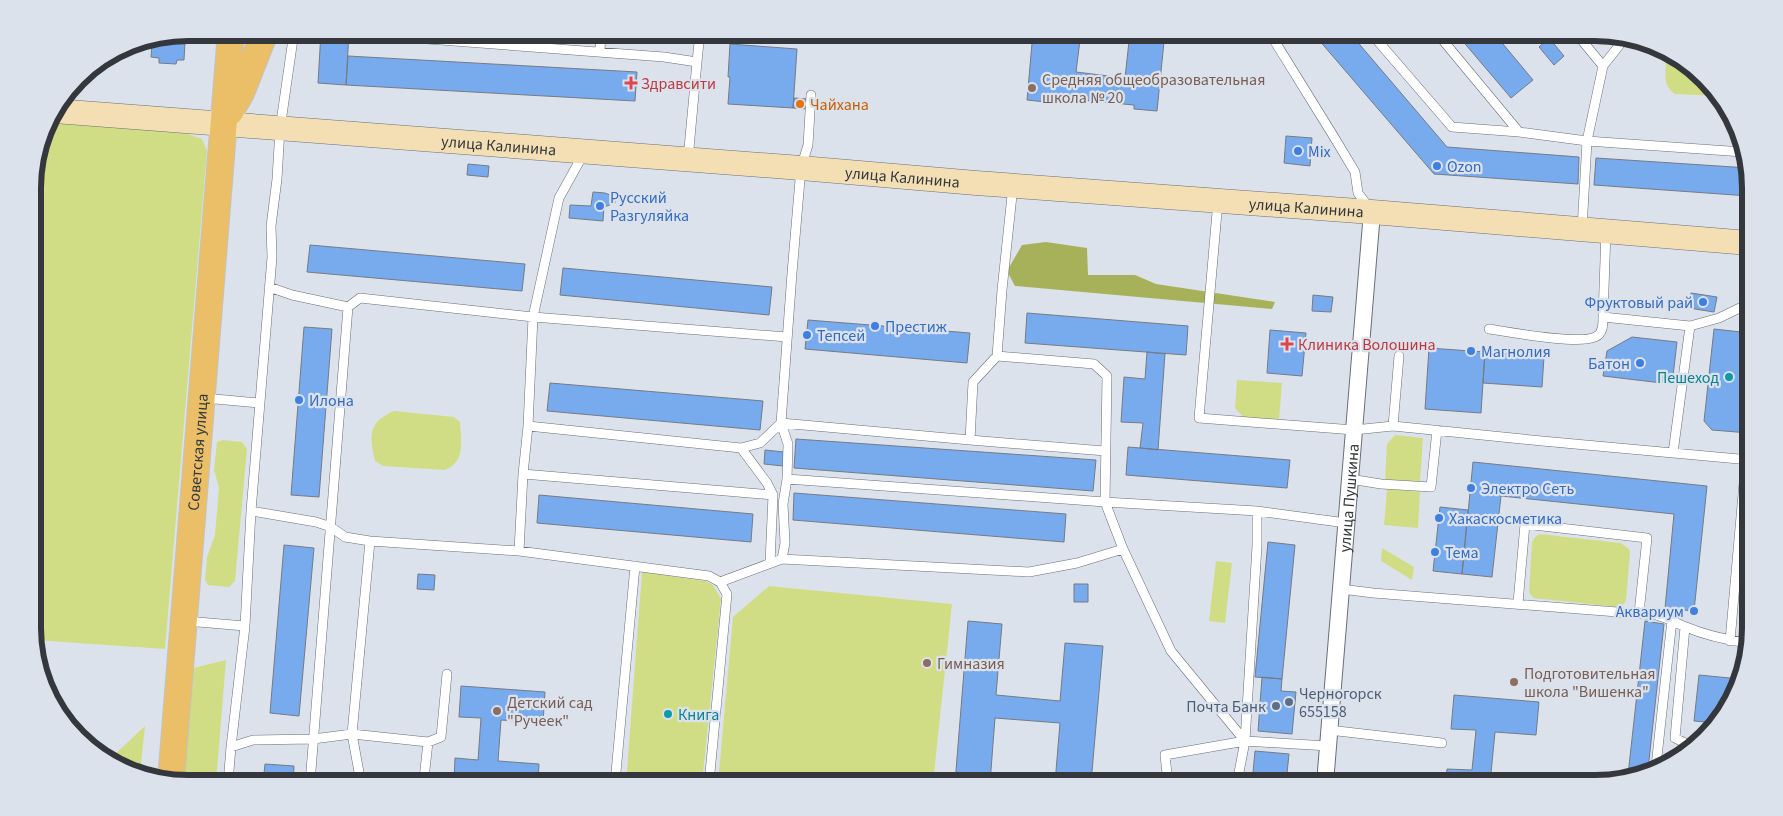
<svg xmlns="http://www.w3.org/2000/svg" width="1783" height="816" font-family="'Source Sans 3',sans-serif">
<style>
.green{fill:#d1dd85}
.forest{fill:#a7b15a}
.building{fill:#78aaee;stroke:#757b84}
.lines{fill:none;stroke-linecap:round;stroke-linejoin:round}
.lane-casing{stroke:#696f78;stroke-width:10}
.street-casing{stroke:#696f78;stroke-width:18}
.secondary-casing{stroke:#696f78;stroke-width:25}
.primary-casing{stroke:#c2c3c4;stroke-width:28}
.lane{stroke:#fff;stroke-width:9}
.street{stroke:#fff;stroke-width:16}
.secondary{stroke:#f4dfb4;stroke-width:24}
.primary{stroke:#eabf68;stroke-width:26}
.health-dot{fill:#e0444e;stroke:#dbe2ec;stroke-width:2}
.education-dot{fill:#8d6e63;stroke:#dbe2ec;stroke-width:2}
.food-dot{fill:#e8710a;stroke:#dbe2ec;stroke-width:2}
.shop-dot{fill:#3f7fe0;stroke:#dbe2ec;stroke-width:2}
.culture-dot{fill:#0f9aa8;stroke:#dbe2ec;stroke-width:2}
.service-dot{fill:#5c6f8a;stroke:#dbe2ec;stroke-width:2}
.labels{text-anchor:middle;stroke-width:4.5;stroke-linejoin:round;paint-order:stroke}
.education-label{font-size:16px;fill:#785e54;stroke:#dbe2ec;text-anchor:start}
.health-label{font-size:16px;fill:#be3a42;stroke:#dbe2ec;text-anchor:start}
.food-label{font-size:16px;fill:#c56008;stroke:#dbe2ec;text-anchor:start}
.street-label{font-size:16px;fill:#34373b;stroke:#dbe2ec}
.shop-label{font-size:16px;fill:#366cbe;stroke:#dbe2ec;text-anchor:start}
.culture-label{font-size:16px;fill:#0d838f;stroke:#dbe2ec;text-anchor:end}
.service-label{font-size:16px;fill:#4e5e75;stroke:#dbe2ec;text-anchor:start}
.rim{fill:none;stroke:#34373b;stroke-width:6}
</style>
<rect width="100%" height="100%" fill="#dbe2ec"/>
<path class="green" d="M1667,54l52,40 1,2 -45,-2c-14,-9 -9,-25 -8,-40z
M48,122l135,10 19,7 5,12 -42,498 -131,-9 -1,-462z
M1237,380l45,3 -3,37 -36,-3 -8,-9z
M394,411l60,6 6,5c1,18 6,40 -15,48l-62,-4 -8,-5c-6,-25 -7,-39 19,-50z
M1395,435l28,3 -3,44 -35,-2 2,-36z
M223,440l19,2 5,7 -12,132 -6,6 -21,-2 -3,-5 2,-23 8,-22 4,-47 -5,-18 3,-28z
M1387,489l33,3 -2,36 -34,-3z
M1539,534l82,9 8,6 1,4 -4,47 -2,4 -6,3 -85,-9 -4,-6 3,-50 3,-5z
M1382,548l32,19 -2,13 -31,-19z
M1216,561l16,2 -7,60 -16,-2z
M642,572l63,9 8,4 8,14 -19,184h-76z
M769,586l183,18 -19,179h-215l15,-166z
M226,660l-10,123h-32l9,-115z
M145,726l-5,48 -12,-2 -17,-14z"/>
<path class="forest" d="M1046,242l41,6 1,27h47l21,9 119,18 -3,7 -257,-23 -8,-15 15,-26z"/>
<path class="building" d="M188,32h7l-1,11 -9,-1 -1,18h-7l-1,4 -17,-1v-5l-8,-1 1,-13h-6v-3z
M349,32l-3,53 -28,-2 3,-51z
M714,32h40v10l-41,-2z
M1033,32h48l-5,40 49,6 5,-46h35l-8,79 -23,-2v-4l-87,-8 -1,5 -19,-2z
M1312,32h37l98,115 132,10 -1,27 -144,-10z
M1455,32h38l40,48 -22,18z
M1549,38l15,18 -10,9 -15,-18z
M730,44l67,5 -4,59 -65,-4 2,-27h-2z
M348,56l289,16 -2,29 -289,-16z
M794,98l13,1v10l-14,-1z
M1286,136l26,2 -2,28 -26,-3z
M1596,158l153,10v28l-155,-11z
M468,164l21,2 -1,11 -21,-2z
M593,192l12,1 10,4v6l-11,4 -1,14 -34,-3 1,-13 21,1z
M310,245l215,19 -3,27 -215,-19z
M563,268l209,19 -3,28 -209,-20z
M1691,293l26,4 -3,15 -25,-4z
M1313,295l20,2 -2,15 -19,-1z
M1027,313l161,13 -2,29 -161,-12z
M808,320l162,13 -3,30 -162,-14z
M304,327l28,2 -13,168 -28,-2z
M1714,329l36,4 -1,100 -37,-3 -8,-9z
M1270,330l36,3 -4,43 -35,-3z
M1632,337l45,5 -4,34 -10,-1 -1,8 -59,-7 4,-25z
M1429,348l56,4 -4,61 -56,-4z
M1147,352l18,2 -7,96 -18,-2 3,-25 -22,-1 3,-45 21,2z
M1485,352l59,5 -2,30 -59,-4z
M550,383l213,18 -3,29 -213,-19z
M796,439l300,21 -3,31 -299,-23z
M1128,447l162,13 -3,28 -161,-13z
M765,450l19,2 -1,14 -19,-2z
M1473,462l234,24 -13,125 -29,-3 9,-94 -173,-18 -9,81 -30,-3z
M794,493l272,21 -2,28 -271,-22z
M539,495l214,19 -2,28 -214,-19z
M1440,507l28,3 -6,64 -29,-3z
M1268,542l27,3 -13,134 -27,-2z
M284,545l30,3 -15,168 -29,-3z
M418,574l17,1 -1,15 -17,-1z
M1074,584h14v18h-14z
M968,621l34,3 -6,71 64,6 5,-58 38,3 -12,137h-36l5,-60 -65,-5 -5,65h-35z
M1645,621l19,3 -16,145 -20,6z
M1699,675l41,4 -1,9 -22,35 -23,-2z
M1262,677l20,2 -1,12 15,1 -4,42 -34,-3z
M461,686l84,6 -2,31 -42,-3 -3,41 41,3 -1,19h-84l1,-25 23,2 3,-42 -22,-1z
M1454,695l85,7 -3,33 -41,-3 -4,41 41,3 -1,7h-85l1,-14 25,1 4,-40 -25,-1z
M1255,751l34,3 -3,29h-34z
M1670,753l15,2 -16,7z
M265,764l29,2 -1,17h-30z"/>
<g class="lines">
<g class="lane-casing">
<path id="lane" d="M374,32v3l290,22 33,5 -9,97
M1269,32l65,105 21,35 3,21 12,16
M1370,32l82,95 67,5 68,9 156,11
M1436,32l83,100
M1575,32l28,34
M600,52l1,-20
M697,62l3,-30
M1013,186l-11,104 -5,66 -24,26 -3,58 135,11
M1218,201l-19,217 155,12 39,-4 149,15 208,19
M1582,229l5,-88 16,-75 22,-28
M269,287l23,8 56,12 12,-9 173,19 254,20
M1603,317l3,-86
M1489,329c21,3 88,16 106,8 8,-3 8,-12 8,-20l87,9 29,-8 31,-15
M997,356l97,8 13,12 -2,126 152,9 89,12
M204,398l55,5
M528,426l213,22 19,-5 21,-20 189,17
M1393,426l6,-70
M741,448l26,35 6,12 -3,68
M1673,453l17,-127
M523,474l250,21
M787,479l318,23 18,47 48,102 74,90
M1350,479l31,5 50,3 6,-57
M251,511l65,11 15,5 14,10 25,4 149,10 190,25 11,6 7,12 -18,189
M519,551l4,-77 5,-48 5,-109 26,-119 25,-45
M782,559l3,-16 -2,-39 4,-25 1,-35 -7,-21 11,-150 9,-105 7,-23 3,-50
M720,582l62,-23 247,13 48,-9 46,-14
M1341,589l32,4 283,22c11,3 20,8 30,12 19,8 41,13 62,16
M1518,603l7,-79 122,14 -8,75
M186,621l59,5
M1685,627l-10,111 18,9
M1730,641l16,-181
M1329,730l113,13
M428,742l13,-5 6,-63
M231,747l22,-7 60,-1 39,-5 76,8 -4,37
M1656,766l16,-146
M228,783l3,-36 14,-121 6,-115 21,-254 -1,-31 6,-47 3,-50 14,-97
M310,783l38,-476
M361,783l-9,-49 18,-193
M615,783l20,-217
M1168,783l-3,-28 80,-14 83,5
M1237,783l8,-42 12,-195v-35"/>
</g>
<g class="street-casing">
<g id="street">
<path id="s1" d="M1325,783l47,-571"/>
</g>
</g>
<g class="secondary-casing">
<g id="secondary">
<path id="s2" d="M55,111l746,57 175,15 396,29 377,31"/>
</g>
</g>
<g class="primary-casing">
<g id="primary">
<path d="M230,112l11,-19 24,-61"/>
<path id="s3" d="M171,780l60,-748"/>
</g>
</g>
<use href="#lane" class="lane"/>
<use href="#street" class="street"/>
<use href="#secondary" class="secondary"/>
<use href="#primary" class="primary"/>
</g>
<g class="health-dot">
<path d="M628.5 75.5h5v5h5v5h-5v5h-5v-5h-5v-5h5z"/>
<path d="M1284.5 336.5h5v5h5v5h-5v5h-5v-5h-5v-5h5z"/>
</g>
<g class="education-dot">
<circle cx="1032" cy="88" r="5"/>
<circle cx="927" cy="663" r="5"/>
<circle cx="1514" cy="682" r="5"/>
<circle cx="497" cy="711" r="5"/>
</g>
<circle class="food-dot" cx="800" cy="104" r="5"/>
<g class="shop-dot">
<circle cx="1298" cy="151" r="5"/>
<circle cx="1437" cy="166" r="5"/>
<circle cx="600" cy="206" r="5"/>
<circle cx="1703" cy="302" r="5"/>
<circle cx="875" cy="326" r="5"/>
<circle cx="807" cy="335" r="5"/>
<circle cx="1471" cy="351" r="5"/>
<circle cx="1640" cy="363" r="5"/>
<circle cx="299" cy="400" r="5"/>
<circle cx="1471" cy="488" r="5"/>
<circle cx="1439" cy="518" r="5"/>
<circle cx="1435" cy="552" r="5"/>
<circle cx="1694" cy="611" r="5"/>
</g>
<g class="culture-dot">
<circle cx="1729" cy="377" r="5"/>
<circle cx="668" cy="714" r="5"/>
</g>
<g class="service-dot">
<circle cx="1289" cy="702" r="5"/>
<circle cx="1276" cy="706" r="5"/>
</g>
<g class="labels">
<g class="education-label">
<text x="1042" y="85">Средняя общеобразовательная<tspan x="1042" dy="18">школа № 20</tspan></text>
<text x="937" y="669">Гимназия</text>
<text x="1524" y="679">Подготовительная<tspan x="1524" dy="18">школа "Вишенка"</tspan></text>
<text x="507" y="708">Детский сад<tspan x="507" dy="18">"Ручеек"</tspan></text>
</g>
<g class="health-label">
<text x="641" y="89">Здравсити</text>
<text x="1298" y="350">Клиника Волошина</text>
</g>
<g class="food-label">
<text x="810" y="110">Чайхана</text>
</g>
<g class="street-label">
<text dy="6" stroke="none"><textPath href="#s2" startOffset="445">улица Калинина</textPath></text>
<text dy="6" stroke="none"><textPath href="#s2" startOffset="850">улица Калинина</textPath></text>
<text dy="6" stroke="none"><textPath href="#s2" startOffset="1255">улица Калинина</textPath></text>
<text dy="6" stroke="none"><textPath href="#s3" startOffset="329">Советская улица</textPath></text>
<text dy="6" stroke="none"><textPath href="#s1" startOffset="286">улица Пушкина</textPath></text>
</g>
<g class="shop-label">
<text x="1308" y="157">Mix</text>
<text x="1447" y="172">Ozon</text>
<text x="610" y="203">Русский<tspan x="610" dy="18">Разгуляйка</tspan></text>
<text x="1693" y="308" text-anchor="end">Фруктовый рай</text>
<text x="885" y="332">Престиж</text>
<text x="817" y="341">Тепсей</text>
<text x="1481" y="357">Магнолия</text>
<text x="1630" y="369" text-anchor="end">Батон</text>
<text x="309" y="406">Илона</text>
<text x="1481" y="494">Электро Сеть</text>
<text x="1449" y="524">Хакаскосметика</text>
<text x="1445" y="558">Тема</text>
<text x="1684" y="617" text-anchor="end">Аквариум</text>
</g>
<g class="culture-label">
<text x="1719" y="383">Пешеход</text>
<text x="678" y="720" text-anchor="start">Книга</text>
</g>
<g class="service-label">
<text x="1299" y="699">Черногорск<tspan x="1299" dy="18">655158</tspan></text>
<text x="1266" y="712" text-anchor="end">Почта Банк</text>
</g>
</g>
<path d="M0 0H1783V816H0ZM188 41H1595A147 147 0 0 1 1742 188V628A147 147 0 0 1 1595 775H188A147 147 0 0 1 41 628V188A147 147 0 0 1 188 41Z" fill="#dbe2ec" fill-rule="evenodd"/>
<path class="rim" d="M188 41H1595A147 147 0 0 1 1742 188V628A147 147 0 0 1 1595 775H188A147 147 0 0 1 41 628V188A147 147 0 0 1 188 41Z"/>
</svg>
